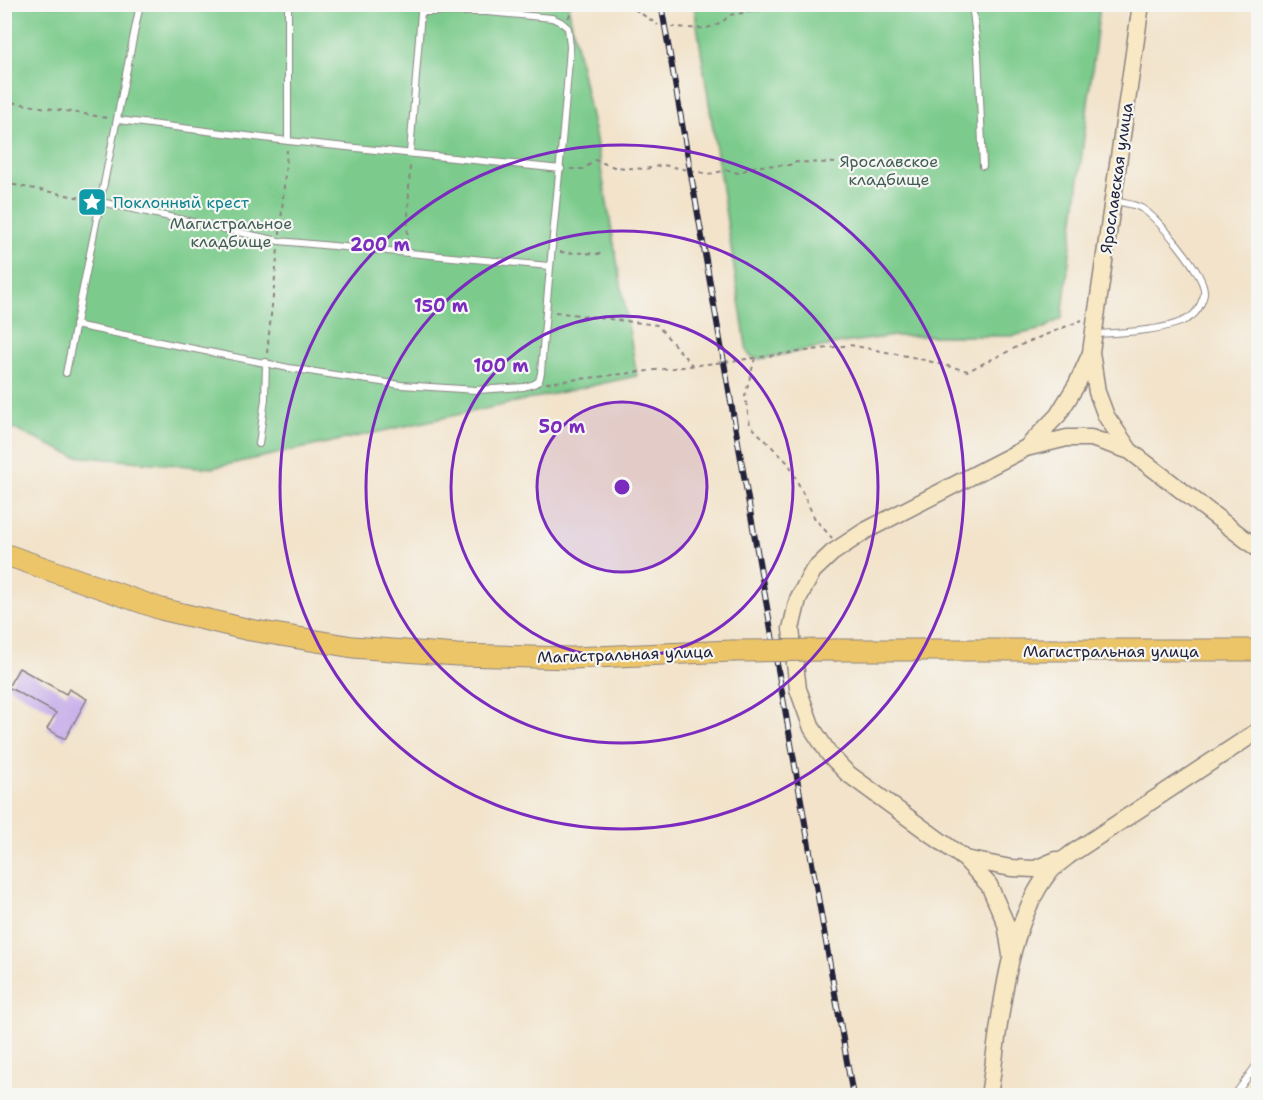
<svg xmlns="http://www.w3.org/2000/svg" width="1263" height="1100" font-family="'Shantell Sans',sans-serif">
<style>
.green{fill:#7bcb8c;stroke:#4e7664;stroke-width:1.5}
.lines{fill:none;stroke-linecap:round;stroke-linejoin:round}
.stream{stroke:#3fafba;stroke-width:4}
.building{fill:#c8afea}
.lane-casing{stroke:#8a8282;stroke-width:8}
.secondary-casing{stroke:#8a8282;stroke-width:19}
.highway-casing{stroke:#8a8282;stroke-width:23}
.path{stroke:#8a8282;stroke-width:2;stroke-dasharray:4.5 4.5;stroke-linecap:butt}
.lane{stroke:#fff;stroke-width:6}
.secondary{stroke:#f8e8c3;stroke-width:16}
.highway{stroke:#edc569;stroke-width:21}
.rail-casing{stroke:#22223b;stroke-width:6}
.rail{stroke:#f6f6f2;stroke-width:4;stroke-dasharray:11;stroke-linecap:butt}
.highway-bridge-casing{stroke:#8a8282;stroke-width:23;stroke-linecap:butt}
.highway-bridge{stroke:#edc569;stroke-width:21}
.ring{fill:none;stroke:#7b2cbf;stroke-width:3}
.labels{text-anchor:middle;stroke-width:4.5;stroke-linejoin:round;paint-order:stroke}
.park-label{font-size:16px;fill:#415d57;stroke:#f6f6f2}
.street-label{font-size:16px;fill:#22223b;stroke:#f6f6f2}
.culture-label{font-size:16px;fill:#0d838f;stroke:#f6f6f2;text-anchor:start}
.centre{fill:#7b2cbf;stroke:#f6f6f2;stroke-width:3}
.ring-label{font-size:18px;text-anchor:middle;font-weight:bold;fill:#7b2cbf;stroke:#f6f6f2;stroke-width:4.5;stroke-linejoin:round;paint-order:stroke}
</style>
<rect width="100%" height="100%" fill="#f6f6f2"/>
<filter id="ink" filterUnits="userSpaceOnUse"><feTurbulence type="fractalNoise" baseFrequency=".0167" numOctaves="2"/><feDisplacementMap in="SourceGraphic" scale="12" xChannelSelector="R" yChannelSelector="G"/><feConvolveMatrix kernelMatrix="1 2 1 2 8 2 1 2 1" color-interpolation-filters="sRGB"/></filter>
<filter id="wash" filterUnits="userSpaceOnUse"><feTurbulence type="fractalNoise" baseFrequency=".008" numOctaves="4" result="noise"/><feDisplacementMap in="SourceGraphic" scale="24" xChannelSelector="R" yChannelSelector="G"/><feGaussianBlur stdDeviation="1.35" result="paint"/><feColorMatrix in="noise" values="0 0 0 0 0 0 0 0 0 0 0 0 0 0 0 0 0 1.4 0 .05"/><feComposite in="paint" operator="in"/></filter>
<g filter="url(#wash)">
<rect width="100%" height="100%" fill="#f2e3ca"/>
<path class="green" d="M5,5h563l28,135 41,236 -425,92 -138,-12 -69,-31z
M694,5h406l-38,313 -19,11 -31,7h-118l-52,7 -82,16 -9,-2 -4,-5z"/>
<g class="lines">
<path class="stream" d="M4,446l5,1"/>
</g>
<g id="blocks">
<path class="building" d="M19,668l47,26 3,-5 18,10 -22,40 -18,-10 9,-16 -48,-26z"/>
</g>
</g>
<g filter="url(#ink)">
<use href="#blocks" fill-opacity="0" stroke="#8a8282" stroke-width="1.5"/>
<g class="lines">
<g class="lane-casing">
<path id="lane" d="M972,4l6,50 5,112
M118,120l170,21 273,28
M288,141v-137
M410,153l11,-141 -1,-8
M101,202l178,39 270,25
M75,325l214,43 112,17 75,5 48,-3 10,-3 5,-3 2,-8c8,-109 21,-217 29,-326l-2,-19 -7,-6 -9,-4 -65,-6h-66
M1094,334c25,-1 80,-3 99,-19 5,-4 12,-18 11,-24 0,-18 -47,-75 -63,-83 -7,-4 -18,-5 -26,-7
M66,373l74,-369
M259,444l6,-45 1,-37
M1234,1096l24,-33"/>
</g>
<g class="secondary-casing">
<path id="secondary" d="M1141,4l-50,348 6,40 9,24 24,35 128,98
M1026,448l32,-33 19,-31 14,-31
M965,859l46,9 24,1 21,-9
M1011,955l-5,-31 -17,-39 -24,-26 -118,-86 -18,-19 -17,-26 -14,-39 -7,-60 7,-30 15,-28 19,-18 33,-22 161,-83 41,-10h24l39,13
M989,1096c11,-70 15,-158 55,-217 6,-10 18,-18 27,-25l187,-123"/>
</g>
<g class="highway-casing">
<path id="highway" d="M4,554l157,55 89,21 103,17 104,8 115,3 160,-7
M837,650h421"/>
</g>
<path class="path" d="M627,4l31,21
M573,10l6,-6
M568,18l5,-8v-6
M671,27c21,0 44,7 58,-12l75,-11
M4,101l104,17
M570,169h14l11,-9 19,7 31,2 18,-4 46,9 19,-4 10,3 18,-7 34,-1 2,-3 45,1
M4,183l88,17
M280,234l7,-84
M407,243l3,-81
M560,252l42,2
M555,312l102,13 35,40
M267,353l11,-104
M755,358l-10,38 5,29 39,39 26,55 17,19
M546,383l178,-21 126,-17 62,12 56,14 55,-27 59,-24"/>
<use href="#lane" class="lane"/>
<use href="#secondary" class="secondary"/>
<use href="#highway" class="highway"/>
<g class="rail-casing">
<path id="rail" d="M661,4l192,1092"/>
</g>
<use href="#rail" class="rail"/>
<g class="highway-bridge-casing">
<path id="highway-bridge" d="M732,651l105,-1"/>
</g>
<use href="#highway-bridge" class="highway-bridge"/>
</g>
</g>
<circle cx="622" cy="487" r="85" fill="#7b2cbf" fill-opacity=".12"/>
<g class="ring">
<circle cx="622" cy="487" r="85"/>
<circle cx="622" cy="487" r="171"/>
<circle cx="622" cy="487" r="256"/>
<circle cx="622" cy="487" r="342"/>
</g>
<defs>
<g id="sight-square" transform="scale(1.5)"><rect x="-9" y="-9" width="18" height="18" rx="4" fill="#0f9aa8" stroke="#f6f6f2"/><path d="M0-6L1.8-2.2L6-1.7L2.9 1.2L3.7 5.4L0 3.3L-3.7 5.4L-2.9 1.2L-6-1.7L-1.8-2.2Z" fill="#fff"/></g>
</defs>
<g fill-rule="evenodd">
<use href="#sight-square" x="92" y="202"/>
</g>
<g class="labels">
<g class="park-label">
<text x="889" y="167">Ярославское<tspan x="889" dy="18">кладбище</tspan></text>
<text x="231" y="229">Магистральное<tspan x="231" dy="18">кладбище</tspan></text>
</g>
<g class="street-label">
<text transform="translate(1116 178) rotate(-82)" y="6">Ярославская улица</text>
<text x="1111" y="657">Магистральная улица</text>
<text transform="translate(625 654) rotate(-2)" y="6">Магистральная улица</text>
</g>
<g class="culture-label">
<text x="113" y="208">Поклонный крест</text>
</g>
</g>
<circle cx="622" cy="487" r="9" class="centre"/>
<g class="ring-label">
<text x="380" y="251">200 m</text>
<text x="441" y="312">150 m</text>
<text x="501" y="372">100 m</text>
<text x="562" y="433">50 m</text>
</g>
<rect width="1263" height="1100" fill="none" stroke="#f6f6f2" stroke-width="24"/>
</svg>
